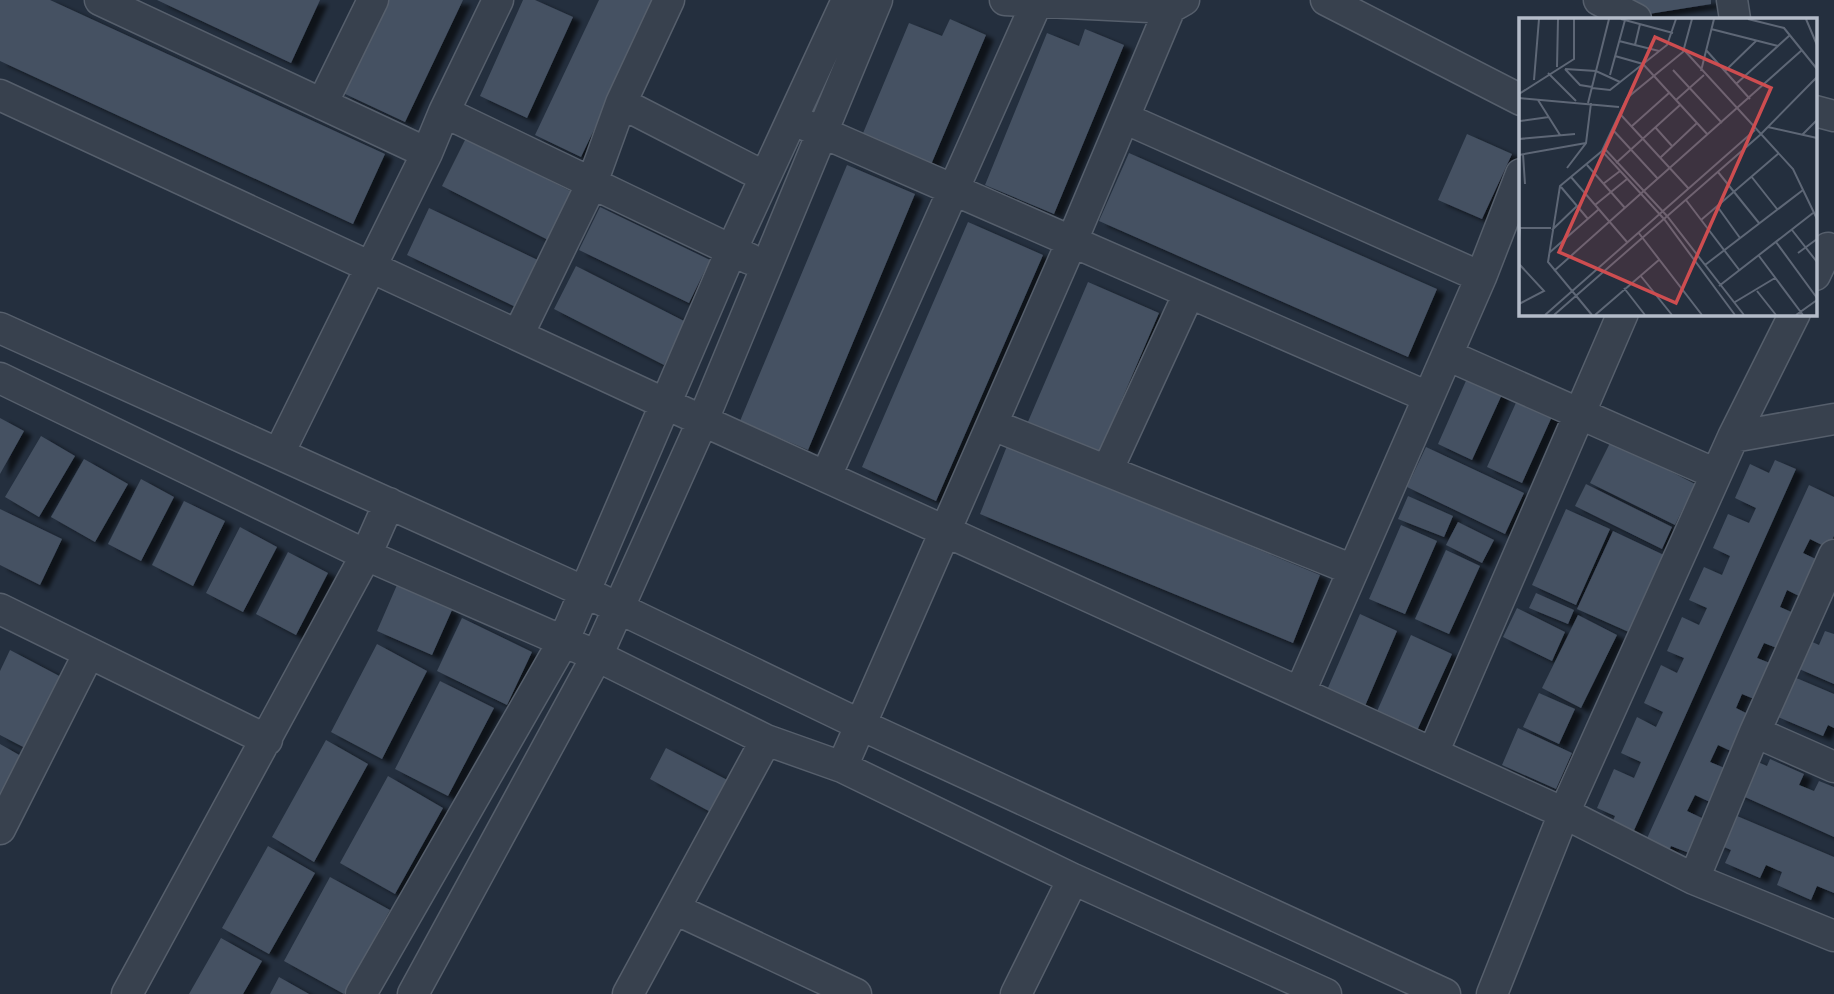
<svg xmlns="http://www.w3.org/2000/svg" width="1834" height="994" font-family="Mulish,sans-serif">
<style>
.building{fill:#455162;filter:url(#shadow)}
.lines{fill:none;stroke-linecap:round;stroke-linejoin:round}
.minor-casing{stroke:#565f6c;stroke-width:33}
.minor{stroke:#38414e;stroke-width:30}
.inset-road{fill:none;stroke:#5e6776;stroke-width:2}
.view{fill:#ce4d50;fill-opacity:0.15;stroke:#ce4d50;stroke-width:3.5}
.inset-edge{fill:none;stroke:#b4bcc9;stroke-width:3.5}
</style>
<defs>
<filter id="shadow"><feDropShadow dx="8" dy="4.5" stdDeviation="2" flood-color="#0009"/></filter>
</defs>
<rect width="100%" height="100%" fill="#242f3e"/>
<path class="building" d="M0,0h50l335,154 -32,70 -353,-163z
M157,0h163l-29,63z
M387,0h76l-58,122 -62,-29z
M523,0h12l38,17 -46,101 -47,-22z
M599,0h57l-75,157 -46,-22z
M1633,0h78v4l-75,12z
M950,19l36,16 -56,132 -69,-29 48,-115 33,13z
M1085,29l39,16 -70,169 -69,-29 62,-152 32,13z
M1467,134l45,20 -30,65 -44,-19z
M466,138l114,58 -24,48 -114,-58z
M1129,153l308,136 -29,68 -309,-136z
M847,165l68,29 -107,256 -68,-29z
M600,207l110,53 -21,43 -110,-53z
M429,208l115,55 -22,47 -115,-55z
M968,222l75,33 -107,246 -74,-34z
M576,266l110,56 -22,43 -110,-56z
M1088,282l71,31 -61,142 -71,-31z
M1469,374l35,16 -32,70 -34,-16z
M1519,396l35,16 -32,71 -35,-16z
M0,418l24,13 -24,43z
M41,436l34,20 -36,61 -34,-20z
M1611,441l84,43 -20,41 -85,-42z
M1007,446l313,129 -27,68 -313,-129z
M1426,447l98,46 -19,41 -98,-47z
M84,459l44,25 -33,58 -44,-25z
M1775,460l21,9 -165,368 -21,-9 5,-12 -18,-8 17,-39 20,9 7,-16 -20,-9 16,-36 19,10 7,-15 -19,-9 17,-38 16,8 7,-15 -17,-7 15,-34 17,8 8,-17 -18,-8 15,-33 18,8 8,-19 -17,-8 15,-34 21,9 7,-15 -21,-10 15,-34 19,9z
M141,479l33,18 -33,64 -33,-17z
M1586,484l86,43 -10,22 -87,-43z
M1809,485l25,12v39l-6,12 -18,-9 -7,14 19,9 -17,37 -18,-9 -7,17 18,8 -16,35 -18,-7 -7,15 18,7 -16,36 -17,-7 -6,14 16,8 -17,37 -17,-8 -8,17 17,7 -15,34 -17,-8 -8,16 17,8 -15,34 -18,-7 -5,12 -23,-11z
M1408,496l45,20 -9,21 -46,-18z
M184,501l41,20 -32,65 -41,-21z
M0,509l62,30 -22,46 -40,-20z
M1566,509l44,20 -34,76 -44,-20z
M1458,522l36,18 -12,23 -36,-18z
M1401,525l36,16 -32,73 -36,-15z
M240,527l37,20 -34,65 -37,-19z
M1613,531l53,25 -35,77 -54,-24z
M1446,550l34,16 -31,68 -34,-15z
M288,552l40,21 -32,62 -40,-21z
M397,585l55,25 -20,45 -55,-24z
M1536,593l38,17 -6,14 -39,-16z
M1517,608l48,24 -13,29 -49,-24z
M1360,614l37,17 -32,75 -38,-16z
M1578,615l39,20 -36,73 -39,-20z
M462,618l70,34 -25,53 -70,-34z
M1825,631l9,3v50l-37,-16 11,-28 11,5z
M1411,635l41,19 -38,83 -40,-19z
M377,644l50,27 -45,88 -51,-27z
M10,650l55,29 -36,71 -29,-15v-64z
M1794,677l40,17v34l-6,-3 -5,11 -45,-19z
M440,681l54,27 -46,88 -53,-27z
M1539,693l36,16 -16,35 -36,-17z
M1518,728l54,25 -16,36 -54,-24z
M326,740l42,24 -54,98 -42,-25z
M0,744l21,12 -21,37z
M666,748l67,35 -17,32 -66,-36z
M1751,759l16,7 3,-7 34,15 -5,11 15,6 5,-10 15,6v50l-98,-44z
M388,776l55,32 -48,86 -55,-31z
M1730,813l104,44v36l-17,-7 -6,14 -34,-15 5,-13 -16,-7 -6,13 -35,-15 6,-13 -14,-6z
M268,846l47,27 -46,81 -47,-26z
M330,877l60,33 -46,84 -60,-33z
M221,938l41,23 -19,33h-54z
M279,977l30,17h-39z"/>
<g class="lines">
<g class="minor-casing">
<path id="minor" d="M100,0l327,153
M1005,0l165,8 14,-8
M1326,0l195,100
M1599,0l37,19
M1732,0l3,19
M0,95l666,309 898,409 130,66 140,57
M621,103l144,74
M322,104l51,-104
M1815,111l19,5
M444,112l306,147
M1124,118l357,159
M803,124l625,273
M1815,275l13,-27
M0,328l585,264 276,133 584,269
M518,335l74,-152 29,-80 48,-103
M1447,355l269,119
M0,378l366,177 231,101 169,84 76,27 231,112 253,115
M993,425l360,145
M1733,437l101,-18
M279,453l148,-300 17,-41 54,-112
M1107,471l82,-178
M826,476l211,-474
M0,609l267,131
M1300,692l181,-415 40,-103
M1755,732l79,35
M1433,753l190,-440
M842,767l230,-526 98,-233
M0,829l89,-176
M1694,879l61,-147 79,-177
M675,909l181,85
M127,994l239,-439 23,-52
M361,994l202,-352 168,-391 116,-251
M413,994l184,-338 106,-236 174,-420
M628,994l138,-254
M1016,994l57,-115
M1492,994l72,-181 169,-376 62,-124"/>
</g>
<use href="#minor" class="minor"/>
</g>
<g transform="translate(1519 18)">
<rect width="298" height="298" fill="#242f3e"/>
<path class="inset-road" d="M102,1l52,14M229,1l36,9 33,41M287,1l11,26M192,11l67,17M100,23l40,10M116,27l5,-21M165,32l109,119 24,50M187,32l44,49M96,38l28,8 65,71M38,49l1,-48M46,51l31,2 24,11M46,51l15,16 12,2M154,52l49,53M182,53l13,-52M206,53l31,-30M29,55l28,28M91,57l15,-55M15,62l5,-61M217,66l54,-49M73,70l18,2 57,-45 9,-26M0,76l55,-35v-40M0,80l100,9M19,82l22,35M157,82l28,-25M69,85l21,-84M102,97l68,74M1,103l29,-4M113,108l37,-33M136,109l17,19M249,109l49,11M94,112l45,49M283,117l15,-15M0,121l56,-5M85,130l63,68 77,99M83,133l62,68 71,96M4,136l2,30M0,137l67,-12M142,139l36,-34M97,145l64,-58M68,147l38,43M48,150l19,-25 5,-40M199,154l41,51M232,158l26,33M52,159l56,65M84,166l17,-13M42,169l27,32M167,182l54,71M76,187l32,-26M198,188l23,32M182,202l78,-67M33,212l25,-24M273,212l25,32M119,214l64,83M0,221l1,-11h31M257,224l41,56M30,235l50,-44M279,235l19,-14M240,238l44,59M0,246l25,27 -25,13M186,247l98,-75M35,253l248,-221M121,257l32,40M200,268l94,-73M105,270l21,27M238,273l19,24M216,284l40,-24M26,297l210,-185M35,297l206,-180 57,-58M73,297l-44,-53 12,-76 42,-35 25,-53 56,-46 9,-33M76,297l65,-56M277,297l21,-15"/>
<path class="view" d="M136,19l116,51 -95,215 -117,-51z"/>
<rect width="298" height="298" class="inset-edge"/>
</g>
</svg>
